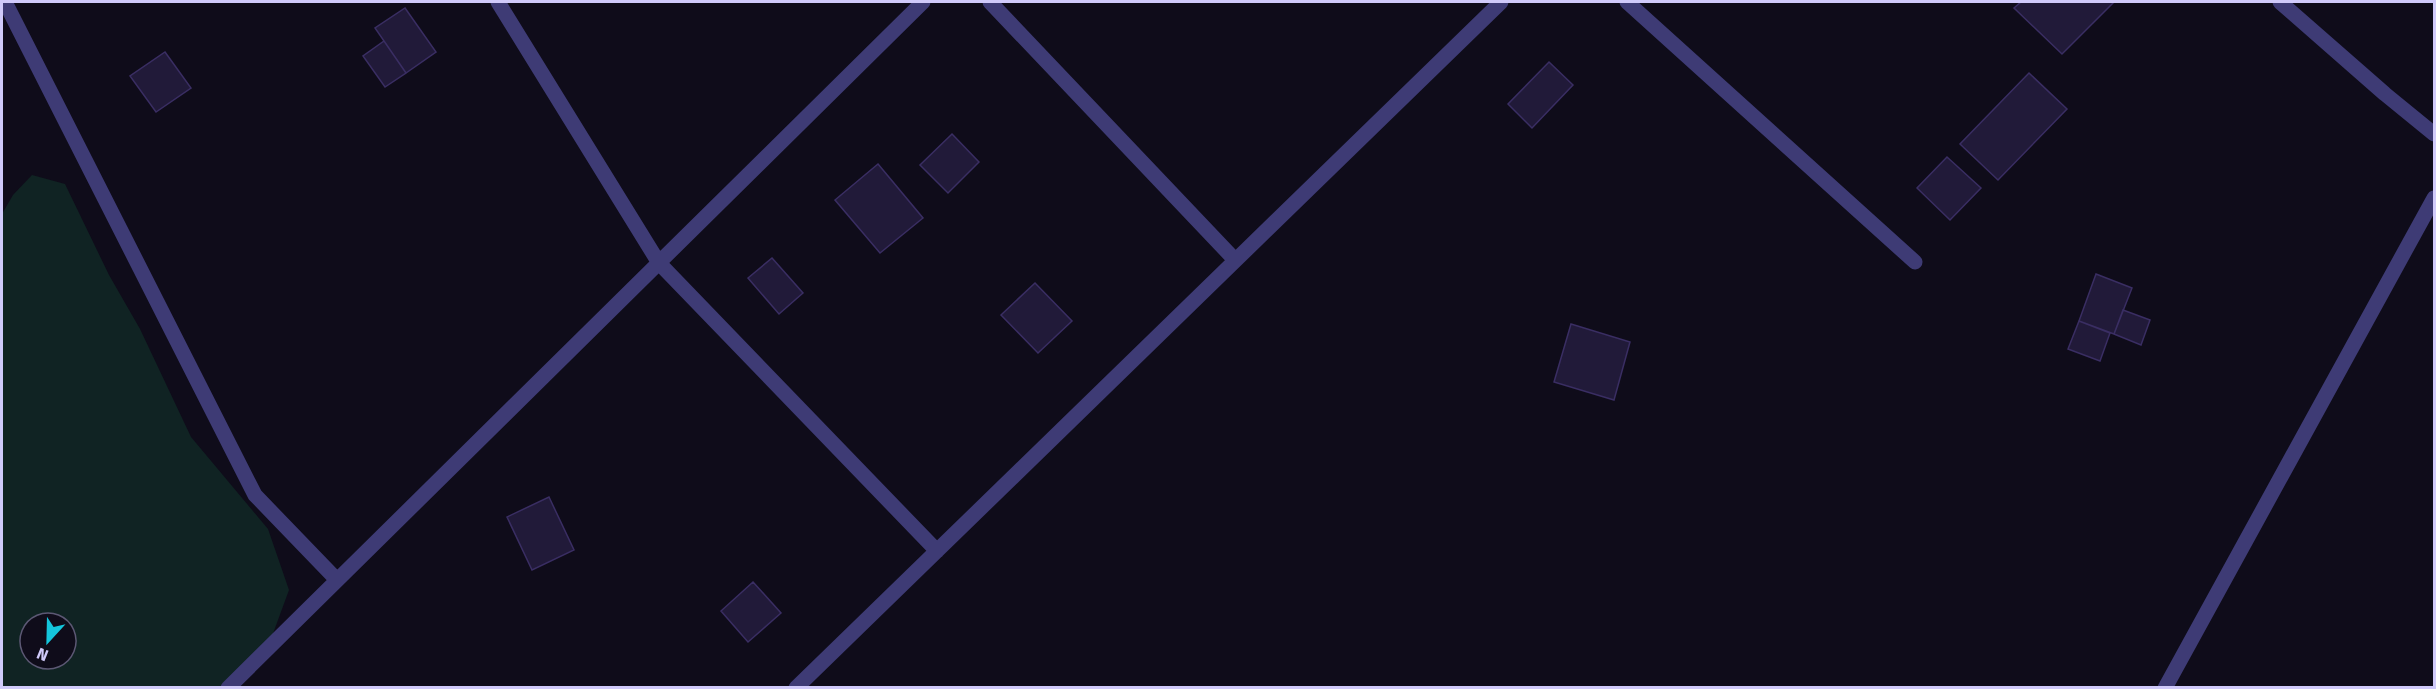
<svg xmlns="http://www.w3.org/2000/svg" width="2436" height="689" font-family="'Fira Sans',sans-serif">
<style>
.green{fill:#102323;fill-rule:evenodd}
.building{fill:#211a39;stroke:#3a2e63;stroke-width:1.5}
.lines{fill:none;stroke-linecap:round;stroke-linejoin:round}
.minor{stroke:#3e3b75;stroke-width:15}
</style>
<rect width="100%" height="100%" fill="#0f0c1a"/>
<path class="green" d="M32,175l33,9 44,91 31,54 51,108 77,92 21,61 -18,49 -46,48h-223v-473l11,-19zM30,623h36v36h-36z"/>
<path class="building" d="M2021,2h93l-52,52 -48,-46z
M405,8l31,44 -30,21 -31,-45z
M384,41l22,32 -21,14 -22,-31z
M165,52l26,36 -35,24 -26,-36z
M1549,62l24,23 -41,43 -24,-24z
M2029,73l38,36 -69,71 -38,-36z
M952,134l27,28 -31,31 -28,-28z
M1947,157l34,31 -31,32 -33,-32z
M878,164l45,54 -43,35 -45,-53z
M772,258l31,35 -24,21 -31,-36z
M2096,274l36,14 -18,46 -35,-13z
M1035,283l37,38 -34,32 -37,-38z
M2123,310l27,10 -9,25 -27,-11z
M2079,321l31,12 -10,28 -32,-12z
M1571,324l59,18 -16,58 -60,-18z
M549,497l25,53 -42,20 -25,-53z
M753,582l28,31 -33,29 -27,-31z"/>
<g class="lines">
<path class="minor" d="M5,2l250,493 82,85
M498,2l161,261 278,288
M990,2l245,258
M1627,2l288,260
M2280,2l105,92 49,40
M228,688l695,-686
M796,688l705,-686
M2165,688l269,-490"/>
</g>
<rect width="2436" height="689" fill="none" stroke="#d0cafa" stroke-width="6"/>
<g transform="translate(48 641) rotate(202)"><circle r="28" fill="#0f0c1a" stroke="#5c5874" stroke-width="1.5"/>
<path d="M0-4.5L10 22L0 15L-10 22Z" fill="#14c5dc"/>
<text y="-9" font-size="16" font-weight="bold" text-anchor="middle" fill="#d0cafa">N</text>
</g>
</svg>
